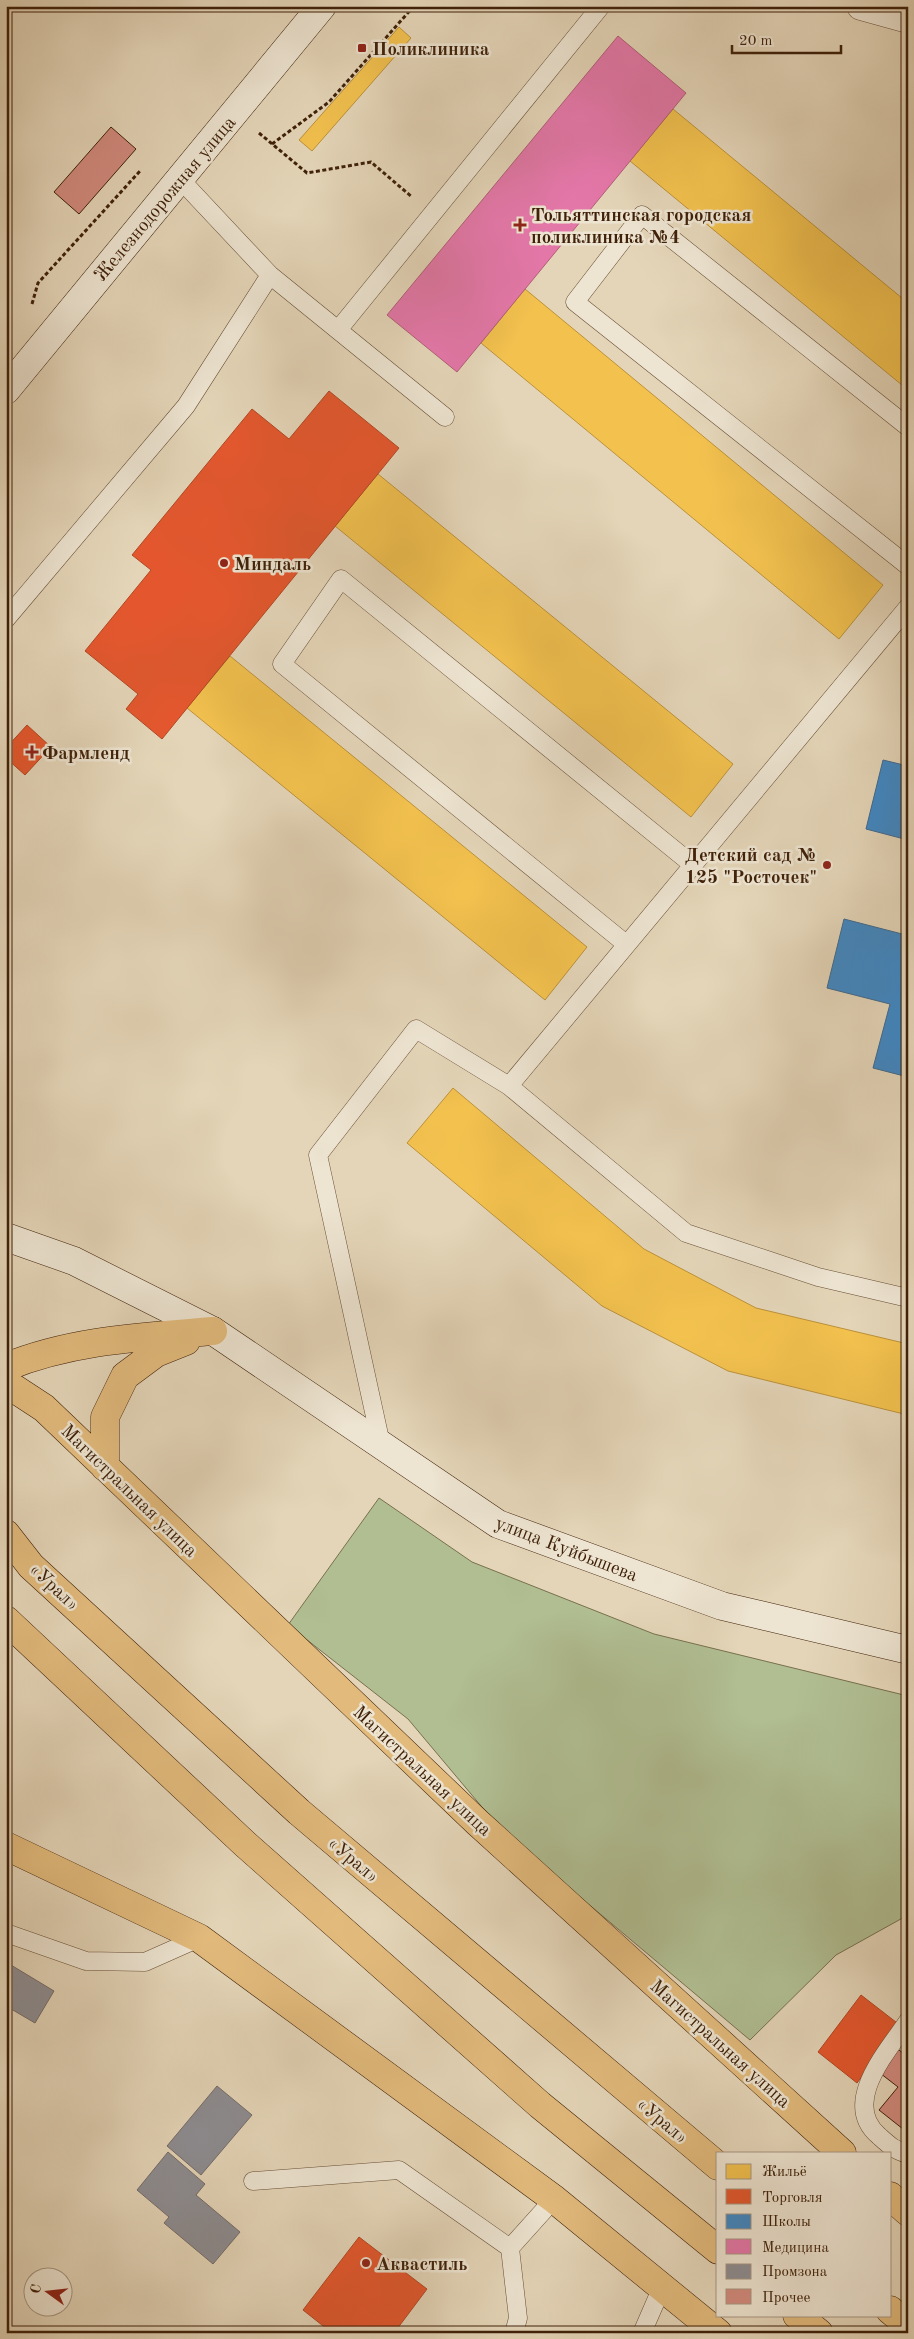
<svg xmlns="http://www.w3.org/2000/svg" width="914" height="2339" font-family="'Old Standard TT',serif">
<style>
.green{fill:#b0be92;stroke:#78704e}
.homes{fill:#f2c14e;stroke:#bc9139}
.shops{fill:#e4572e;stroke:#b24723}
.schools{fill:#3f88c5;stroke:#3f698d}
.health{fill:#e377a8;stroke:#b25d78}
.industry{fill:#8d8d92;stroke:#766d69}
.building{fill:#d18a7d;stroke:#3f2109}
.lines{fill:none;stroke-linecap:round;stroke-linejoin:round}
.lane-casing{stroke:#684e35;stroke-width:19}
.street-casing{stroke:#684e35;stroke-width:29}
.secondary-casing{stroke:#3f2109;stroke-width:29}
.primary-casing{stroke:#3f2109;stroke-width:29}
.highway-casing{stroke:#3f2109;stroke-width:29}
.path{stroke:#3f2109;stroke-width:3;stroke-dasharray:4 2.5;stroke-linecap:butt}
.lane{stroke:#ede4d1;stroke-width:18}
.street{stroke:#ede4d1;stroke-width:28}
.secondary{stroke:#ede4d1;stroke-width:28}
.primary{stroke:#e2ba7c;stroke-width:28}
.highway{stroke:#e2ba7c;stroke-width:28}
.poi-dot{fill:#8f2418;stroke:#ede4d1;stroke-width:2}
.labels{text-anchor:middle;stroke-width:5;stroke-linejoin:round;paint-order:stroke}
.poi-label{font-size:19px;font-weight:bold;fill:#3f2109;stroke:#ede4d1;text-anchor:start}
.street-label{font-size:19px;fill:#3f2109;stroke:#ede4d1}
</style>
<rect width="100%" height="100%" fill="#e4d5b8"/>
<filter id="stains"><feTurbulence type="fractalNoise" baseFrequency=".004" numOctaves="4"/><feColorMatrix values="0 0 0 0 .2 0 0 0 0 .09 0 0 0 0 .02 0 0 0 .5 -.17"/></filter>
<radialGradient id="worn" r=".72"><stop offset=".6" stop-color="#630" stop-opacity="0"/><stop offset="1" stop-color="#630" stop-opacity=".3"/></radialGradient>
<path class="green" d="M379,1498l93,64 182,72 254,62v219l-72,40 -86,85 -195,-164 -68,-63 -79,-94 -120,-94z"/>
<path class="homes" d="M399,27l12,11 -99,113 -13,-11z
M673,109l235,194v87l-278,-229z
M525,289l358,296 -44,54 -358,-296z
M378,474l355,290 -42,53 -356,-291z
M230,656l357,291 -42,53 -358,-292z
M453,1088l191,161 112,59 152,36v71l-180,-44 -126,-65 -195,-163z"/>
<path class="shops" d="M329,391l70,57 -237,291 -36,-30 12,-15 -53,-43 66,-81 -19,-15 120,-146 37,30z
M27,725l24,22 -26,28 -19,-17v-10z
M861,1995l40,31 -44,57 -39,-31z
M359,2237l68,52 -33,44h-62l-29,-23z"/>
<path class="schools" d="M883,760l25,6v74l-42,-11z
M844,919l62,16 2,-5v147l-35,-9 17,-64 -63,-16z"/>
<path class="health" d="M618,36l68,57 -229,279 -70,-57z"/>
<path class="industry" d="M6,1962l48,29 -19,32 -29,-17z
M217,2086l35,29 -51,60 -34,-29z
M168,2152l37,32 -9,11 44,37 -27,32 -49,-41 5,-6 -32,-27z"/>
<path class="building" d="M111,127l25,22 -57,65 -25,-22z
M895,2047l13,10v76l-29,-23 19,-23 -22,-17z"/>
<g class="lines">
<g class="lane-casing">
<path id="lane" d="M270,275l175,142
M338,330l263,-324
M908,427l-266,-212 -67,87 333,264
M908,607l-399,479 177,147 132,44 90,21
M6,619l180,-213 84,-131 -91,-97
M626,944l-344,-280 59,-85 352,286
M381,1444l-63,-289 98,-126 93,57
M6,1933l80,28 59,1 54,-24
M908,2021c-20,30 -68,82 -29,115 9,8 16,15 29,18
M253,2181l146,-11 111,78
M514,2333l4,-15 -8,-70 44,-49
M642,2333l20,-46"/>
</g>
<g class="street-casing">
<path id="street" d="M861,6l47,13"/>
</g>
<g class="secondary-casing">
<path id="secondary" d="M6,390l316,-384
M6,1237l68,24 139,70 285,193 224,82 186,44"/>
</g>
<g class="primary-casing">
<path id="primary" d="M6,1367c66,-27 136,-30 207,-36
M6,1386l9,3 29,19 434,415 364,330
M105,1467v-50l20,-41 31,-23 30,-12
M6,1846l193,92 355,261 164,134
M890,2196l18,16"/>
</g>
<g class="highway-casing">
<path id="highway" d="M6,1534l25,32 268,246 419,354
M6,1620l239,224 295,261 178,145
M890,2310l18,15
M797,2315l22,18"/>
</g>
<path class="path" d="M259,133l48,40 64,-11 41,35
M272,144l57,-42 85,-96
M32,304l6,-21 102,-112"/>
<use href="#lane" class="lane"/>
<use href="#street" class="street"/>
<use href="#secondary" class="secondary"/>
<use href="#primary" class="primary"/>
<use href="#highway" class="highway"/>
</g>
<g class="poi-dot">
<rect x="357" y="43" width="10" height="10" rx="2.5"/>
<path d="M517.5 217.5h5v5h5v5h-5v5h-5v-5h-5v-5h5z"/>
<circle cx="224" cy="563" r="5"/>
<path d="M29.5 744.5h5v5h5v5h-5v5h-5v-5h-5v-5h5z"/>
<circle cx="827" cy="865" r="5"/>
<circle cx="366" cy="2263" r="5"/>
</g>
<g class="labels">
<g class="poi-label">
<text x="372" y="55">Поликлиника</text>
<text x="531" y="221">Тольяттинская городская<tspan x="531" dy="22">поликлиника №4</tspan></text>
<text x="234" y="570">Миндаль</text>
<text x="42" y="759">Фармленд</text>
<text x="817" y="861" text-anchor="end">Детский сад №<tspan x="817" dy="22">125 "Росточек"</tspan></text>
<text x="376" y="2270">Аквастиль</text>
</g>
<g class="street-label">
<text transform="translate(164 198) rotate(-50)" y="7">Железнодорожная улица</text>
<text transform="translate(130 1490) rotate(44)" y="7">Магистральная улица</text>
<text transform="translate(567 1548) rotate(21)" y="7">улица Куйбышева</text>
<text transform="translate(55 1586) rotate(43)" y="7">«Урал»</text>
<text transform="translate(423 1770) rotate(43)" y="7">Магистральная улица</text>
<text transform="translate(354 1859) rotate(40)" y="7">«Урал»</text>
<text transform="translate(721 2043) rotate(42)" y="7">Магистральная улица</text>
<text transform="translate(663 2120) rotate(40)" y="7">«Урал»</text>
</g>
</g>
<rect width="914" height="2339" fill="none" stroke="#e4d5b8" stroke-width="25"/>
<rect x="8" y="8" width="899" height="2324" fill="none" stroke="#3f2109" stroke-width="2.5"/>
<rect x="12" y="12" width="889" height="2314" fill="none" stroke="#3f2109"/>
<rect x="716" y="2152" width="175" height="165" fill="#ede4d1" stroke="#a79681"/>
<rect x="726" y="2164" width="25" height="15" fill="#f2c14e" stroke="#a79681"/>
<text x="762" y="2176" font-size="15" fill="#3f2109">Жильё</text>
<rect x="726" y="2189" width="25" height="15" fill="#e4572e" stroke="#a79681"/>
<text x="762" y="2202" font-size="15" fill="#3f2109">Торговля</text>
<rect x="726" y="2214" width="25" height="15" fill="#3f88c5" stroke="#a79681"/>
<text x="762" y="2226" font-size="15" fill="#3f2109">Школы</text>
<rect x="726" y="2239" width="25" height="15" fill="#e377a8" stroke="#a79681"/>
<text x="762" y="2252" font-size="15" fill="#3f2109">Медицина</text>
<rect x="726" y="2264" width="25" height="15" fill="#8d8d92" stroke="#a79681"/>
<text x="762" y="2276" font-size="15" fill="#3f2109">Промзона</text>
<rect x="726" y="2289" width="25" height="15" fill="#d18a7d" stroke="#a79681"/>
<text x="762" y="2302" font-size="15" fill="#3f2109">Прочее</text>
<g transform="translate(48 2292) rotate(285)"><circle r="24" fill="#ede4d1" stroke="#a79681"/>
<path d="M0-4L9 19L0 12L-9 19Z" fill="#8f2418"/>
<text y="-8" font-size="14" font-weight="bold" text-anchor="middle" fill="#3f2109">С</text>
</g>
<path d="M732 45v8h109v-8" fill="none" stroke="#3f2109" stroke-width="2.5"/>
<text x="739" y="45" font-size="15" fill="#3f2109" stroke="#ede4d1" stroke-width="4" paint-order="stroke">20 m</text>
<rect width="100%" height="100%" filter="url(#stains)"/>
<rect width="100%" height="100%" fill="url(#worn)"/>
</svg>
